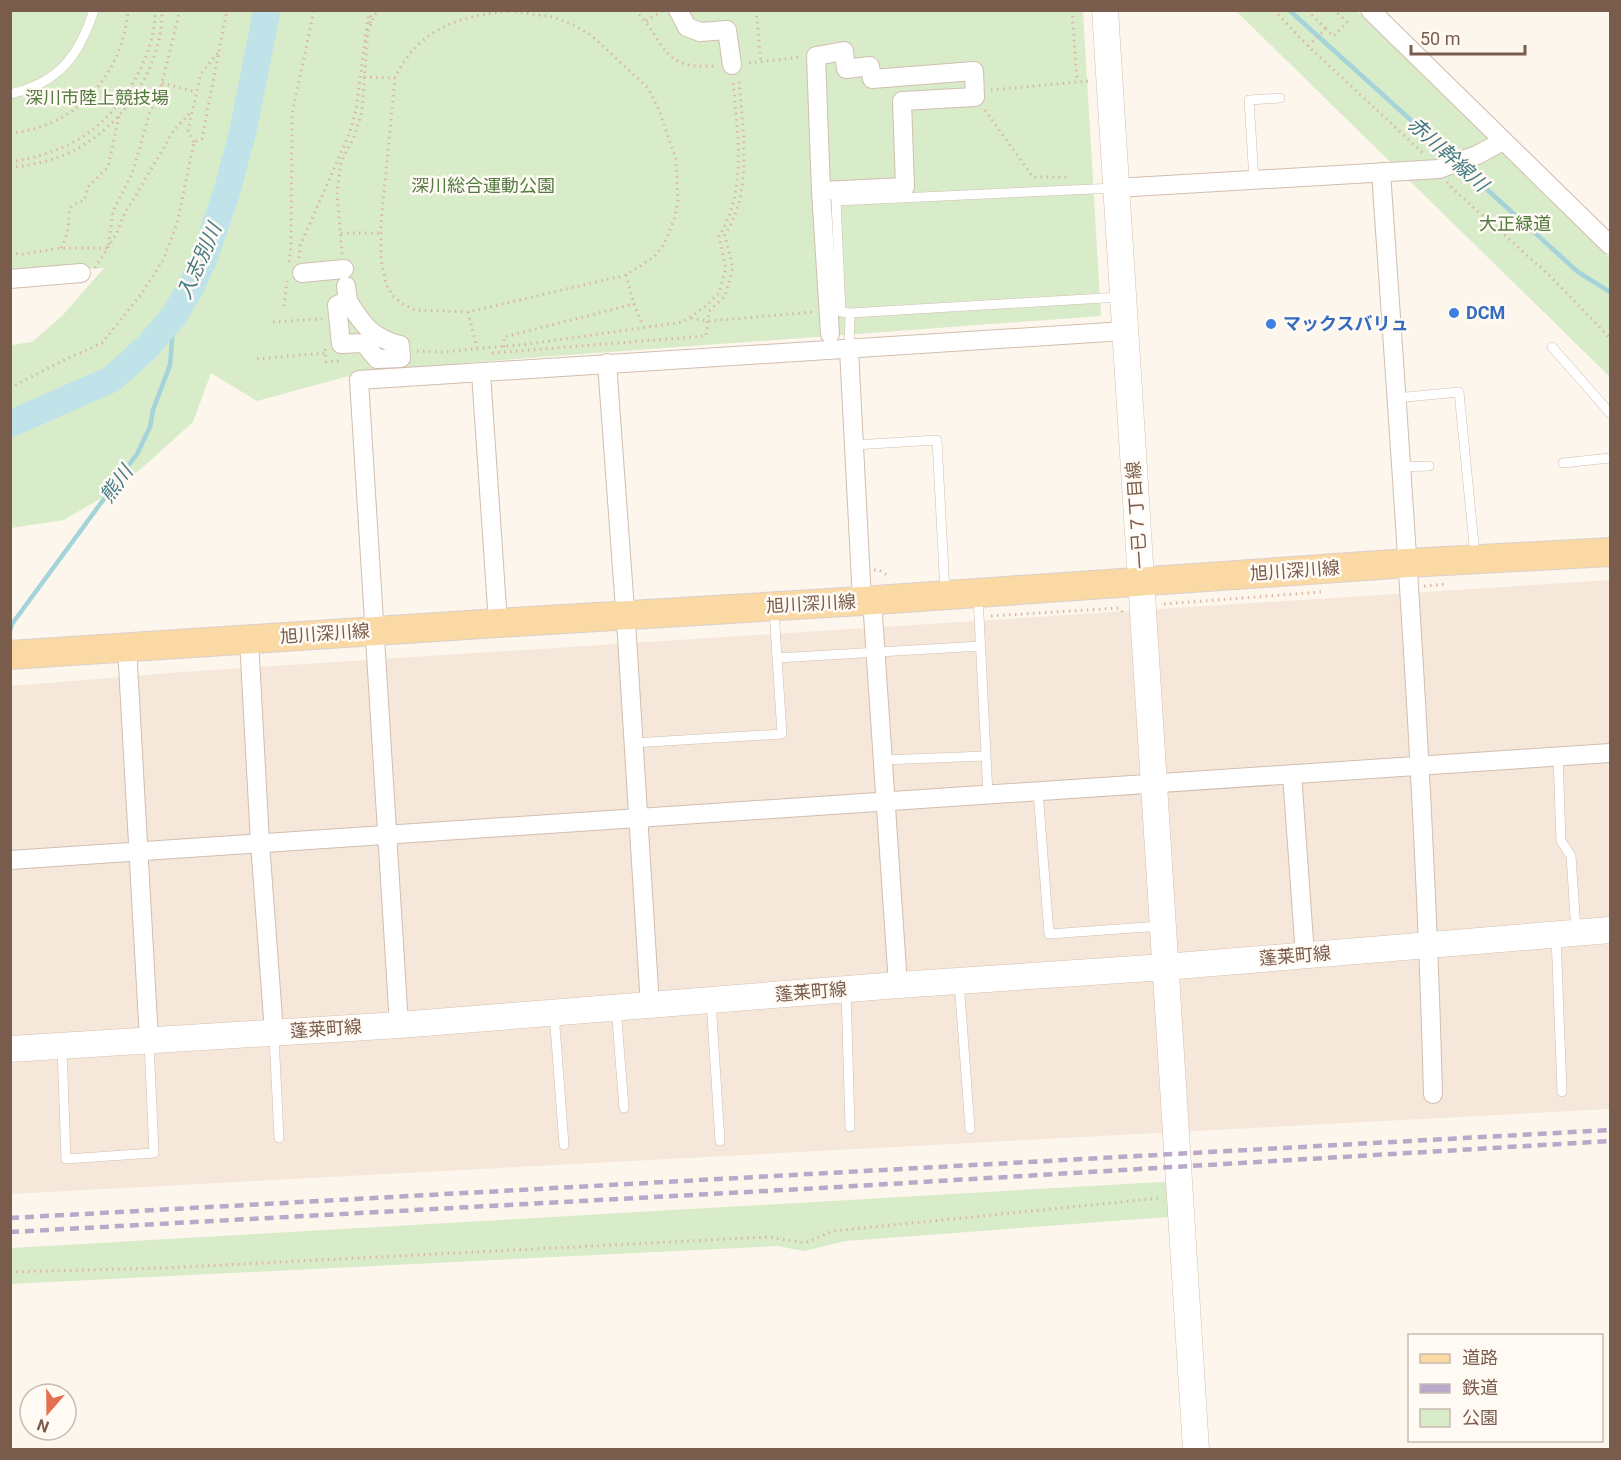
<svg xmlns="http://www.w3.org/2000/svg" width="1621" height="1460" font-family="Roboto,'Noto Sans JP',sans-serif">
<style>
.residential{fill:#f5e8da}
.green{fill:#d8ecc9}
.lines{fill:none;stroke-linecap:round;stroke-linejoin:round}
.stream{stroke:#a5d3da;stroke-width:4.5}
.river{stroke:#bfe3e8;stroke-width:27}
.lane-casing{stroke:#d1beb0;stroke-width:10}
.street-casing{stroke:#d1beb0;stroke-width:20}
.secondary-casing{stroke:#d6c0b0;stroke-width:27}
.primary-casing{stroke:#dad1cd;stroke-width:30}
.path{stroke:#d9b8a5;stroke-width:3;stroke-dasharray:1.5 4.5;stroke-linecap:butt}
.lane{stroke:#fff;stroke-width:9}
.street{stroke:#fff;stroke-width:18}
.secondary{stroke:#fff;stroke-width:26}
.primary{stroke:#fbd9a5;stroke-width:28}
.rail{stroke:#b9a8c9;stroke-width:4.5;stroke-dasharray:9 6;stroke-linecap:butt}
.shop-dot{fill:#3f7fe0;stroke:#fffaf3;stroke-width:2}
.labels{text-anchor:middle;stroke-width:5;stroke-linejoin:round;paint-order:stroke}
.park-label{font-size:18px;fill:#537a41;stroke:#fffaf3}
.shop-label{font-size:18px;font-weight:bold;fill:#366cbe;stroke:#fffaf3;text-anchor:start}
.street-label{font-size:18px;fill:#7a5c4d;stroke:#fffaf3}
.water-label{font-size:20px;font-style:italic;fill:#437c86;stroke:#fffaf3}
</style>
<rect width="100%" height="100%" fill="#fdf6ec"/>
<path class="residential" d="M1610,580v529l-1599,85v-508l171,-14z"/>
<path class="green" d="M10,11h1073l18,305 -626,46 -130,15 -88,24 -46,-28 -18,49 -71,64 -58,34 -53,8v-183l21,-3 30,-26 42,-48 -93,5z
M1236,11h121l253,247v119z
M1179,1181l2,35 -335,25 -42,10 -27,-5 -766,38v-36z"/>
<g class="lines">
<path class="stream" d="M1289,10l165,149
M1460,165l118,107 32,20
M10,630l2,-6 125,-170 13,-27 3,-17 17,-45 4,-49"/>
<path class="river" d="M10,424l102,-45 35,-32 27,-31 17,-29 14,-31 22,-65 16,-60 24,-121"/>
<g class="lane-casing">
<path id="lane" d="M10,94c49,-11 69,-38 84,-84
M1254,180l-5,-80 31,-2
M850,313l270,-16
M1552,347l58,66
M849,349l1,-36 -9,-1 -5,-111 279,-13
M1396,398l63,-6 16,163
M854,445l83,-5 8,153
M1563,463l47,-5
M1401,467l28,-1
M978,596l10,199
M774,609l3,49 204,-12
M633,743l149,-9 -5,-76
M1558,757l3,84 10,15 5,75
M883,760l103,-4
M1038,791l11,143 112,-8
M1556,935l6,157
M959,981l11,148
M846,991l4,136
M711,1001l9,140
M616,1008l8,100
M554,1013l10,132
M274,1036l5,102
M62,1048l4,111 88,-6 -5,-111"/>
</g>
<g class="street-casing">
<path id="street" d="M678,10l9,17 13,5 27,-2 5,35
M1370,10l240,235
M1381,172c21,307 44,614 52,922
M1116,188l323,-19 38,-14 26,-14
M821,191l84,-4 -3,-86 73,-4 -1,-26 -102,8 -2,-13 -24,3 -2,-18 -28,5 5,135 9,143
M302,273l42,-4
M10,279l71,-6
M346,286l2,15 -11,4 4,39 23,-1 13,16 24,-1 -1,-13c-28,-7 -38,-21 -52,-44
M849,349l13,252
M607,363l20,274 23,369
M481,373l17,250
M872,600l26,385
M249,639l11,204 14,189
M127,647l22,393
M1292,774l13,181
M10,860l1600,-107
M399,1025l-40,-645 766,-49"/>
</g>
<g class="secondary-casing">
<path id="secondary" d="M1105,10l91,1440
M10,1049l389,-24 499,-40 267,-18 445,-37"/>
</g>
<g class="primary-casing">
<path id="primary" d="M10,655l488,-32 364,-22 546,-38 202,-11"/>
</g>
<path class="path" d="M635,10c32,32 24,60 80,56
M756,10l5,52
M1072,10l5,72
M1274,10l34,36 116,108
M1312,10l-2,3 16,16
M509,11l45,6 19,8 18,10 57,53 11,22 17,49 2,42 -4,19 -9,22 -10,14 -29,19 -158,37 -53,-2 -12,-6 -10,-8 -7,-12 -5,-25v-35l14,-146c23,-49 63,-62 114,-67z
M646,21l16,-10
M370,23l2,-13
M1308,46l18,-17 8,7 13,-14 -13,-12
M749,63l53,-6
M364,77l31,1
M162,83l34,9
M991,90l98,-9
M985,110l48,67h34
M10,133c66,-5 113,-59 118,-123
M194,142l-6,-12 13,-56 18,-23
M10,162c26,-4 52,-12 74,-26 38,-25 72,-80 71,-126
M10,168c19,-3 37,-6 54,-13 54,-22 99,-85 98,-145
M1447,182l5,6 98,88 60,62
M341,233h40
M61,248c3,-6 6,-13 7,-20 2,-15 -3,-23 16,-27l4,-14 20,-20 11,-51
M10,253l13,1 38,-6h47l5,-37 19,-37 18,-62 10,-21 20,-81
M342,254l-5,-61 4,-31 13,-25 8,-25 6,-81 9,-21
M299,258l1,-12 50,-114 6,-22 13,-100
M289,262l2,-17 1,-131 22,-104
M95,268l22,-35 6,-16 51,-87 17,-18
M626,275l8,29
M284,306l3,-25
M468,312l9,36
M691,318l18,3 104,-9
M273,322l49,-3
M504,347v-10l130,-33 9,22
M325,349l1,13 13,-1
M417,351l25,1 87,-8 154,-22 23,-16 13,-13 7,-25 -7,-32c29,-46 18,-105 14,-157
M492,353l214,-17 3,-25 16,-15 8,-28 -8,-33c29,-47 17,-105 14,-157
M257,359l68,-6
M10,388l50,-26 42,-19 40,-50 21,-33 14,-36 17,-82 8,-3 25,-129
M874,570h5l11,7
M1424,586l23,-2
M1164,604l157,-12
M991,616l128,-8 4,5
M10,1272l153,-4 605,-31 37,6 28,-12 327,-33"/>
<use href="#lane" class="lane"/>
<use href="#street" class="street"/>
<use href="#secondary" class="secondary"/>
<use href="#primary" class="primary"/>
<path class="rail" d="M10,1218l1600,-88
M10,1232l811,-44 789,-47"/>
</g>
<g class="shop-dot">
<circle cx="1454" cy="313" r="6"/>
<circle cx="1271" cy="324" r="6"/>
</g>
<g class="labels">
<g class="park-label">
<text x="97" y="104">深川市陸上競技場</text>
<text x="483" y="192">深川総合運動公園</text>
<text x="1515" y="230">大正緑道</text>
</g>
<g class="shop-label">
<text x="1466" y="319">DCM</text>
<text x="1283" y="330">マックスバリュ</text>
</g>
<g class="street-label">
<text transform="translate(1137 515) rotate(-94)" y="6">一已７丁目線</text>
<text transform="translate(1295 571) rotate(-4)" y="6">旭川深川線</text>
<text transform="translate(811 604) rotate(-3)" y="6">旭川深川線</text>
<text transform="translate(325 634) rotate(-4)" y="6">旭川深川線</text>
<text transform="translate(1295 956) rotate(-5)" y="6">蓬莱町線</text>
<text transform="translate(811 992) rotate(-5)" y="6">蓬莱町線</text>
<text transform="translate(326 1029) rotate(-4)" y="6">蓬莱町線</text>
</g>
<g class="water-label">
<text transform="translate(1448 154) rotate(42)" y="7">赤川幹線川</text>
<text transform="translate(199 261) rotate(-66)" y="7">入志別川</text>
<text transform="translate(116 484) rotate(-54)" y="7">熊川</text>
</g>
</g>
<rect width="1621" height="1460" fill="none" stroke="#7a5c4d" stroke-width="24"/>
<rect x="1408" y="1334" width="195" height="108" fill="#fffaf3" stroke="#cabbb1" stroke-width="1.5"/>
<rect x="1420" y="1354" width="30" height="9" fill="#fbd9a5" stroke="#cabbb1" stroke-width="1.5"/>
<text x="1462" y="1364" font-size="18" fill="#7a5c4d">道路</text>
<rect x="1420" y="1384" width="30" height="9" fill="#b9a8c9" stroke="#cabbb1" stroke-width="1.5"/>
<text x="1462" y="1394" font-size="18" fill="#7a5c4d">鉄道</text>
<rect x="1420" y="1409" width="30" height="18" fill="#d8ecc9" stroke="#cabbb1" stroke-width="1.5"/>
<text x="1462" y="1424" font-size="18" fill="#7a5c4d">公園</text>
<g transform="translate(48 1412) rotate(200)"><circle r="28" fill="#fffaf3" stroke="#cabbb1" stroke-width="1.5"/>
<path d="M0-4.5L10 22L0 15L-10 22Z" fill="#e76f51"/>
<text y="-9" font-size="16" font-weight="bold" text-anchor="middle" fill="#7a5c4d">N</text>
</g>
<path d="M1411 45v9h114v-9" fill="none" stroke="#7a5c4d" stroke-width="3"/>
<text x="1420" y="45" font-size="18" fill="#7a5c4d" stroke="#fffaf3" stroke-width="4.5" paint-order="stroke">50 m</text>
</svg>
